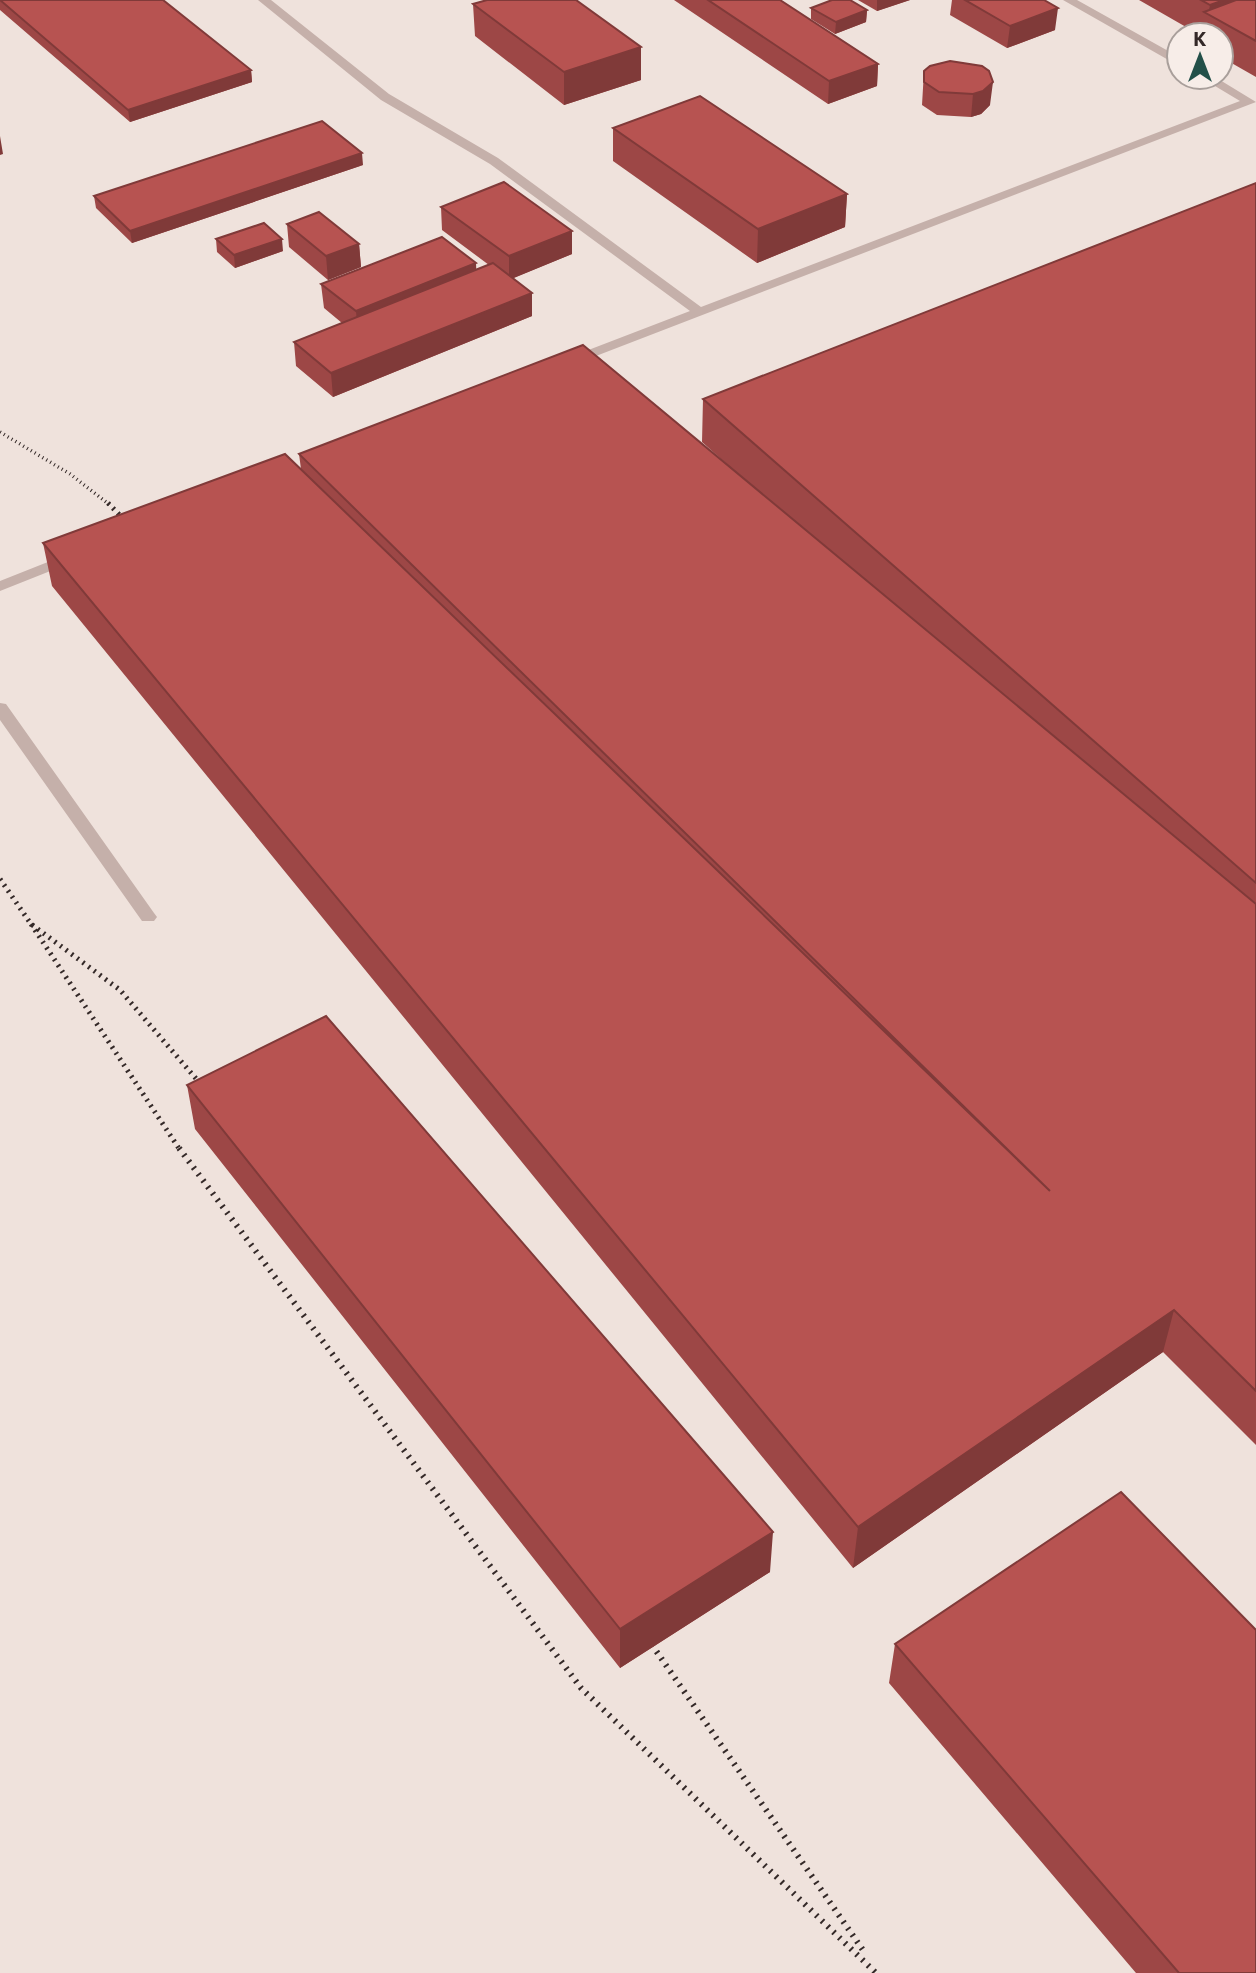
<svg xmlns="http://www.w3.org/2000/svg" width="1256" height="1973" font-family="Commissioner,sans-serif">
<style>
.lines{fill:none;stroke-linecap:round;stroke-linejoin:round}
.lane{fill:#c5b0aa;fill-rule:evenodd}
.rail-far2{stroke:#342928;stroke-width:3.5;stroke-dasharray:1 3.5;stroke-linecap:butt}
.rail-far1{stroke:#342928;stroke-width:5;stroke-dasharray:2 5;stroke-linecap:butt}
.rail{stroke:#342928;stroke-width:6;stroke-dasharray:2 6;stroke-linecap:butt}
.wall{fill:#9d4746}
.shaded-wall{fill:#803a39}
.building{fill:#b75351;stroke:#803a39;stroke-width:2}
</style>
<rect width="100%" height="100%" fill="#efe2dc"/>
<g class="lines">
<path class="lane" d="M258,0h13l118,94 109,64 203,149 539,-206 -40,-24h15l41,25 -686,264 -7,-4 2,-3 125,-48 -200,-147 -109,-64z
M1063,0h14l102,57v9z
M68,554l5,2v6l-73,29v-10z
M0,703l6,1 148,209 3,4 -3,4h-12l-142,-201z"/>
<path class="rail-far2" d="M0,432l70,42 40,31"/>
<path class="rail-far1" d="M108,503l24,25
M0,879l31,45 89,66 90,105
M31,924l149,226"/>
<path class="rail" d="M179,1148l402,540 295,285
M652,1645l213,308"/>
</g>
<path class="wall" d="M0,0l251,70 1,12 -122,40 -130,-112z
M674,0h106l98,64 -1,22 -49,18z
M858,0h52l-33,11z
M952,0h92l11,30 -48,18 -57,-33z
M1139,0h117v77l-35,-20v-22h-21z
M473,4l168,76 -77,25 -89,-69z
M811,8l56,2 -1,12 -31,12 -24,-15z
M930,66l60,39 -9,9 -10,3 -34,-2 -15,-10 2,-34z
M613,128l234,66 -2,33 -88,36 -144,-102z
M363,165l-231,78 -36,-35 -2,-12z
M1256,183v1262l-93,-93 -310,216 -801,-982 -9,-43 258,-74 -2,-15 439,20 -36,-32 1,-43z
M441,207l131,47 -59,24 19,38 -199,81 -37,-31 -2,-24 48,-19 -18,-15 -3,-24 155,-14 13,-5 -47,-35z
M287,224l72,20 2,23 -33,13 -39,-33z
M216,239l67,12 -48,17 -18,-16z
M187,1085l583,487 -150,96 -425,-539z
M895,1644l361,329h-120l-247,-290z"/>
<path class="shaded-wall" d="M877,0h33l-33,11z
M1224,0h32l-48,15 2,-10z
M1058,8l-3,22 -48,18 3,-22z
M867,10l-1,12 -31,12 1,-12z
M641,47v33l-77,25v-33z
M878,64l-1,22 -49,18 1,-23z
M251,70l1,12 -122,40 -2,-12z
M993,82l-3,23 -9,9 -10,3 2,-23z
M0,136l3,18 -3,1z
M362,153l1,12 -231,78 -2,-12z
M847,194l-2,33 -88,36 1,-34z
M572,231v23l-63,26v-24z
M282,239l1,12 -48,17 -1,-13z
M359,244l2,23 -33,13 -2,-24z
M476,263l1,24 -119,48 -2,-24z
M532,293v23l-199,81 -2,-24z
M1174,1310l-11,42 -310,216 5,-41z
M773,1532l-3,40 -150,96v-39z"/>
<path class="building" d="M0,0h163l88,70 -123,40z
M487,0h89l65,47 -77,25 -91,-68z
M708,0h72l98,64 -49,17z
M832,0h18l17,10 -31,12 -25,-14z
M965,0h79l14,8 -48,18z
M1201,0h23l-14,5z
M1236,0h20v41l-52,-29z
M950,61l32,5 7,5 4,11 -10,9 -10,3 -34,-2 -15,-10v-11l6,-5z
M700,96l147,98 -89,35 -145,-101z
M322,121l40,32 -232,78 -36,-35z
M504,182l68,49 -63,25 -68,-49z
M1256,183v700l-553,-484z
M319,212l40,32 -33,12 -39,-32z
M264,223l18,16 -48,16 -18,-16z
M442,237l34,26 -120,48 -35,-27z
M493,263l39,30 -201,80 -37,-31z
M583,345l673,559v487l-82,-81 -316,217 -815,-984 242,-89 765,737 -751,-737z
M326,1016l447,516 -153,97 -433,-544z
M1121,1492l135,138v343h-77l-284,-329z"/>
<g transform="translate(1200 56)"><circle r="33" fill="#f7ede8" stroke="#a99f9b" stroke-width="2"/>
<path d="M0-5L12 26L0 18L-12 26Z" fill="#235049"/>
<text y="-10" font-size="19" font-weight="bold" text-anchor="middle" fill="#342928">K</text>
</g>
</svg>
